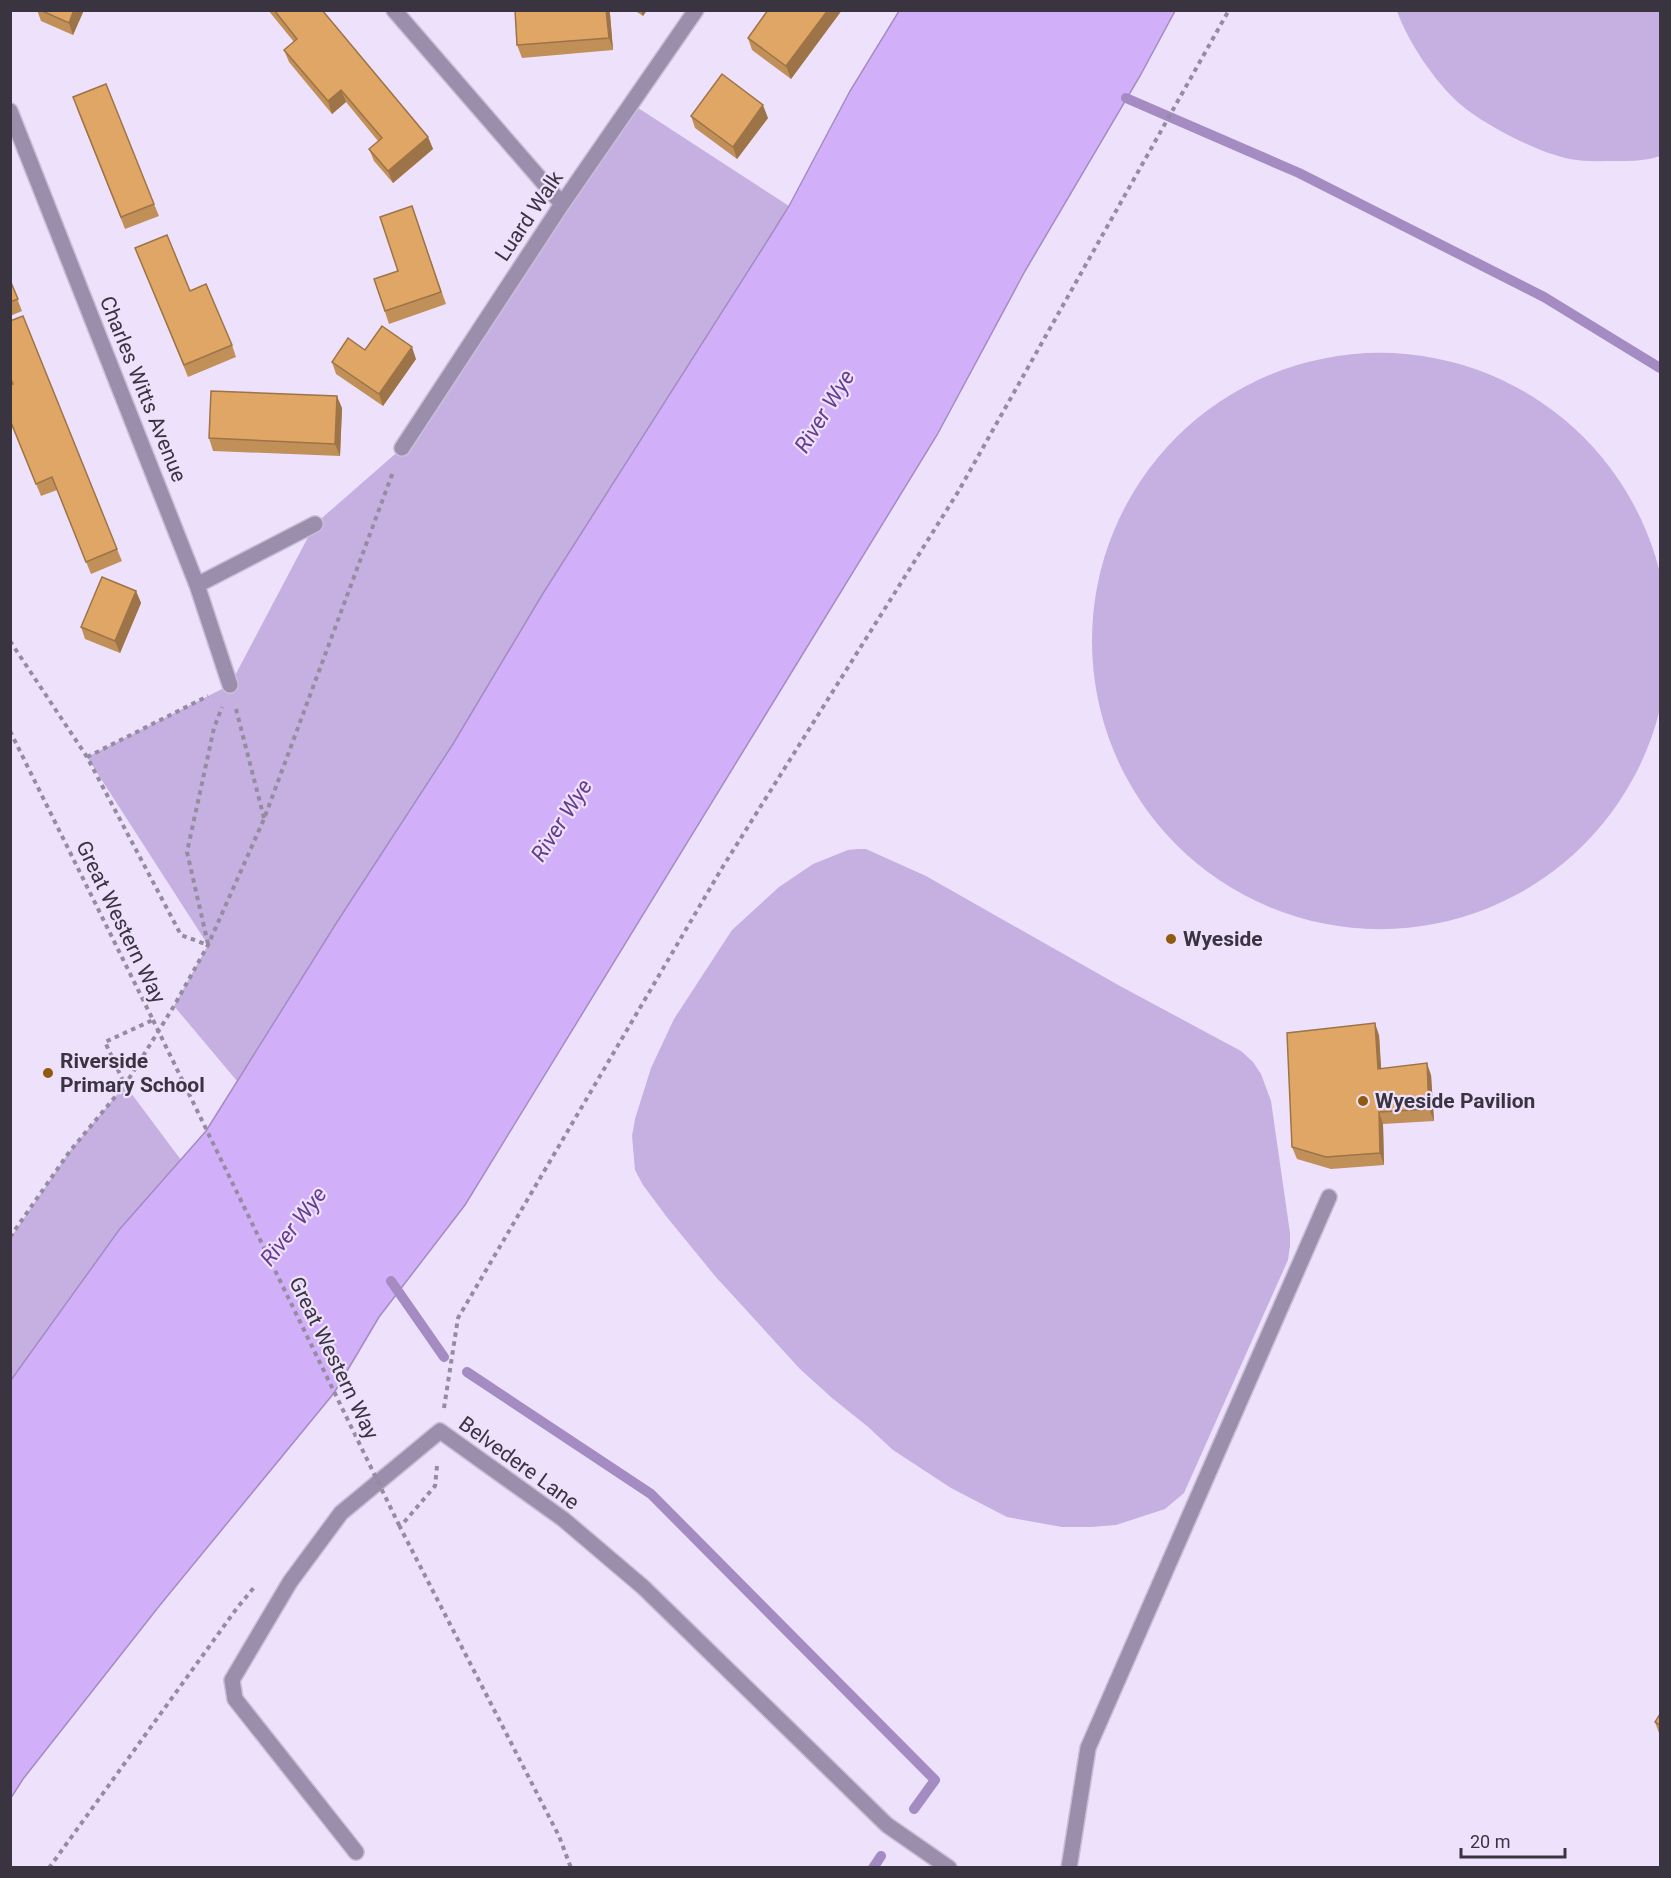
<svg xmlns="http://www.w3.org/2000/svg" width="1671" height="1878" font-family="Roboto,sans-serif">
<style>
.green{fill:#c6b0e1}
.water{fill:#d1b0f9;stroke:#a48bc2;stroke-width:1.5}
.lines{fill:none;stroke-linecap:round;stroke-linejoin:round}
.stream{stroke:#a48bc2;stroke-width:10}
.minor-casing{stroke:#c9bed7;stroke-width:18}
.path{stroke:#958ca0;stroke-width:4;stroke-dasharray:4.5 4.5;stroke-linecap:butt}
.minor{stroke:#9b8dac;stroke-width:15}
.path-bridge{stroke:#958ca0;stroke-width:4;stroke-dasharray:4.5 4.5;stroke-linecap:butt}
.wall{fill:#c18f58}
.shaded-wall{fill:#9d7447}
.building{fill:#e0a666;stroke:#9d7447;stroke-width:1.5}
.poi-dot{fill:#905a0f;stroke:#ede1fc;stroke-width:2}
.labels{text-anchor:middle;stroke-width:4.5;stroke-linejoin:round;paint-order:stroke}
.street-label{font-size:21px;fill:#3a3441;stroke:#ede1fc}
.poi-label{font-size:21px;font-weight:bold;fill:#3a3441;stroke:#ede1fc;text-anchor:start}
.water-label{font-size:22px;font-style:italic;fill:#673c90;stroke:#ede1fc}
</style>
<rect width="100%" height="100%" fill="#ede1fc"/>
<path class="green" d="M1397,11h263v145c-15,5 -29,5 -45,5 -14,0 -31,1 -45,-2 -31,-6 -86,-34 -110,-55 -25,-22 -52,-62 -63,-93z
M632,104l157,102 -336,538 -216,337 -63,-75 34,-61 -121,-188 143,-72 85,-161 87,-76z
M1092 641a288 288 0 1 1 576 0a288 288 0 1 1-576 0Z
M858,849h8l60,27 194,110 121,65 12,11 8,12 10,27 19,132v13l-2,14 -104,233 -19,16 -49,16 -25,2h-29l-55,-10 -56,-29 -58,-38 -26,-24 -35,-28 -32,-29 -85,-93 -49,-60 -23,-31 -8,-15 -3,-34 3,-17 16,-51 23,-49 58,-89 47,-43 34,-23 35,-14z
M125,1085l56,75 -62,70 -108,150v-143l59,-86z"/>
<path class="water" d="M899,11h276l-35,65 -115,195 -88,164 -472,770 -86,112 -45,76 -174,212 -137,174 -12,19v-418l108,-150 87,-99 131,-209 116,-178 89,-149 229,-360 18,-29 61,-115z"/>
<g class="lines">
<path class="stream" d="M1126,98l173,75 245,124 116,71
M391,1281l53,76
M467,1372l184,122 284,286 -21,29
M873,1868l8,-12"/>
<g class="minor-casing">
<path id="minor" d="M394,10l168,194
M10,111l187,474 33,100
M402,448l160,-244 134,-194
M197,585l118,-61
M356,1852l-121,-153 -3,-19 58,-98 51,-69 99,-82 123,88 80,68 244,238 62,43
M1069,1868l19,-120 241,-551"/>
</g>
<path class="path" d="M10,641l77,116 94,178 27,10
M236,709l28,109
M10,731l143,289 -48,22 20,43
M87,757l121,-61
M208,944l-21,-92 27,-124 8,-21
M10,1237l60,-86 55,-66 49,-79 34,-61 56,-126 129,-347
M444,1408l14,-90 264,-450 236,-376 271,-482
M437,1466l-2,20 -35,41 159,309 12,32
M49,1868l188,-260 19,-23"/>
<use href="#minor" class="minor"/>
<path class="path-bridge" d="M153,1020l247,507"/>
</g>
<path class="wall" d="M37,10h47l-11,25 -32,-14z
M268,10h54l106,127 5,12 -40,34 -19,-22 -5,-12 9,-8 -32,-39 -14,12 -43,-52 -5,-12 10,-8z
M606,10h3l1,4 3,36 -91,8 -5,-13z
M634,10h13l-4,6z
M768,10h74l-51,69 -39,-29 -4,-12z
M77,109l77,95 5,12 -34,13z
M691,116l77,2 -31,41 -42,-31z
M412,206l34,98 -57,20 -15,-45 24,-8z
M135,248l55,43 42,54 4,12 -48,20z
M10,280l12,31 -12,5z
M10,321l107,228 5,12 -31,13 -34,-84 -16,6 -31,-75v-36l3,-1 -3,-6z
M365,350l51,9 -33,47 -47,-32 -4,-12z
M342,408l-2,48 -127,-5 -4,-13z
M136,591l5,12 -21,50 -35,-14 -4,-12z
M1379,1035l2,34 50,6 3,46 -51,3 1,41 -53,4 -34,-10 -5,-12z
M1660,1714v22l-5,-14z"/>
<path class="shaded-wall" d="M74,10h10l-11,25 -4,-12z
M606,10h3l1,4 3,36 -4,-12z
M641,10h6l-4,6z
M828,10h14l-51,69 -5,-13z
M341,90l5,12 -14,12 -4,-13z
M763,105l5,13 -31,41 -4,-12z
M428,137l5,12 -40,34 -5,-12z
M412,347l4,12 -33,47 -4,-12z
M337,396l5,12 -2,48 -5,-12z
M136,591l5,12 -21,50 -5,-12z
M1375,1023l4,12 3,47 -4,-13z
M1427,1063l4,12 3,46 -5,-12z
M1379,1112l4,12 1,41 -4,-12z"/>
<path class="building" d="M40,10h34l-5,13z
M274,10h48l106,127 -40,34 -19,-22 13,-11 -41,-48 -13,11 -44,-51 13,-11z
M515,10h91l3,28 -92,7z
M768,10h60l-42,56 -38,-28z
M722,74l41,31 -30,42 -42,-31z
M106,84l48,120 -33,13 -48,-120z
M412,206l29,86 -56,19 -11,-32 24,-8 -18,-54z
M167,235l23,56 16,-7 26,61 -48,20 -49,-117z
M10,280l8,19 -8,3z
M23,316l94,233 -31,13 -34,-85 -16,7 -26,-64v-35l3,-1 -3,-7v-56z
M382,326l30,21 -33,47 -47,-32 16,-24 17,12z
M211,391l126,5 -2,48 -126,-6z
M102,577l34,14 -21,50 -34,-14z
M1375,1023l3,46 49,-6 2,46 -50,3 1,41 -54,4 -34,-10 -5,-114z
M1660,1714v11l-5,-3z"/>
<g class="poi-dot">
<circle cx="1171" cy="939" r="6"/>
<circle cx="48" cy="1073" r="6"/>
<circle cx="1363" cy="1101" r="6"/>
</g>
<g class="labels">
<g class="street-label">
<text transform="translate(529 216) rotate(-56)" y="7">Luard Walk</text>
<text transform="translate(143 389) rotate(68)" y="7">Charles Witts Avenue</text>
<text transform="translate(121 922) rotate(64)" y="7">Great Western Way</text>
<text transform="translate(334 1358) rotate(64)" y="7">Great Western Way</text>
<text transform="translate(519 1463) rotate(36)" y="7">Belvedere Lane</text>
</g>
<g class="poi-label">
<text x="1183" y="946">Wyeside</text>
<text x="60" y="1068">Riverside<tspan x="60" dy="24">Primary School</tspan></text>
<text x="1375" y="1108">Wyeside Pavilion</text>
</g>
<g class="water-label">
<text transform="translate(824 411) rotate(-58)" y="8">River Wye</text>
<text transform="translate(561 820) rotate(-57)" y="8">River Wye</text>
<text transform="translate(293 1226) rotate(-52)" y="8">River Wye</text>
</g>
</g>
<rect width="1671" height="1878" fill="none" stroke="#3a3441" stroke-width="24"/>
<path d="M1461 1848v9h104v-9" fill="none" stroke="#3a3441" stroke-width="3"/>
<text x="1470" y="1848" font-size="18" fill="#3a3441" stroke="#ede1fc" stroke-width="4.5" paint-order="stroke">20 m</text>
</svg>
